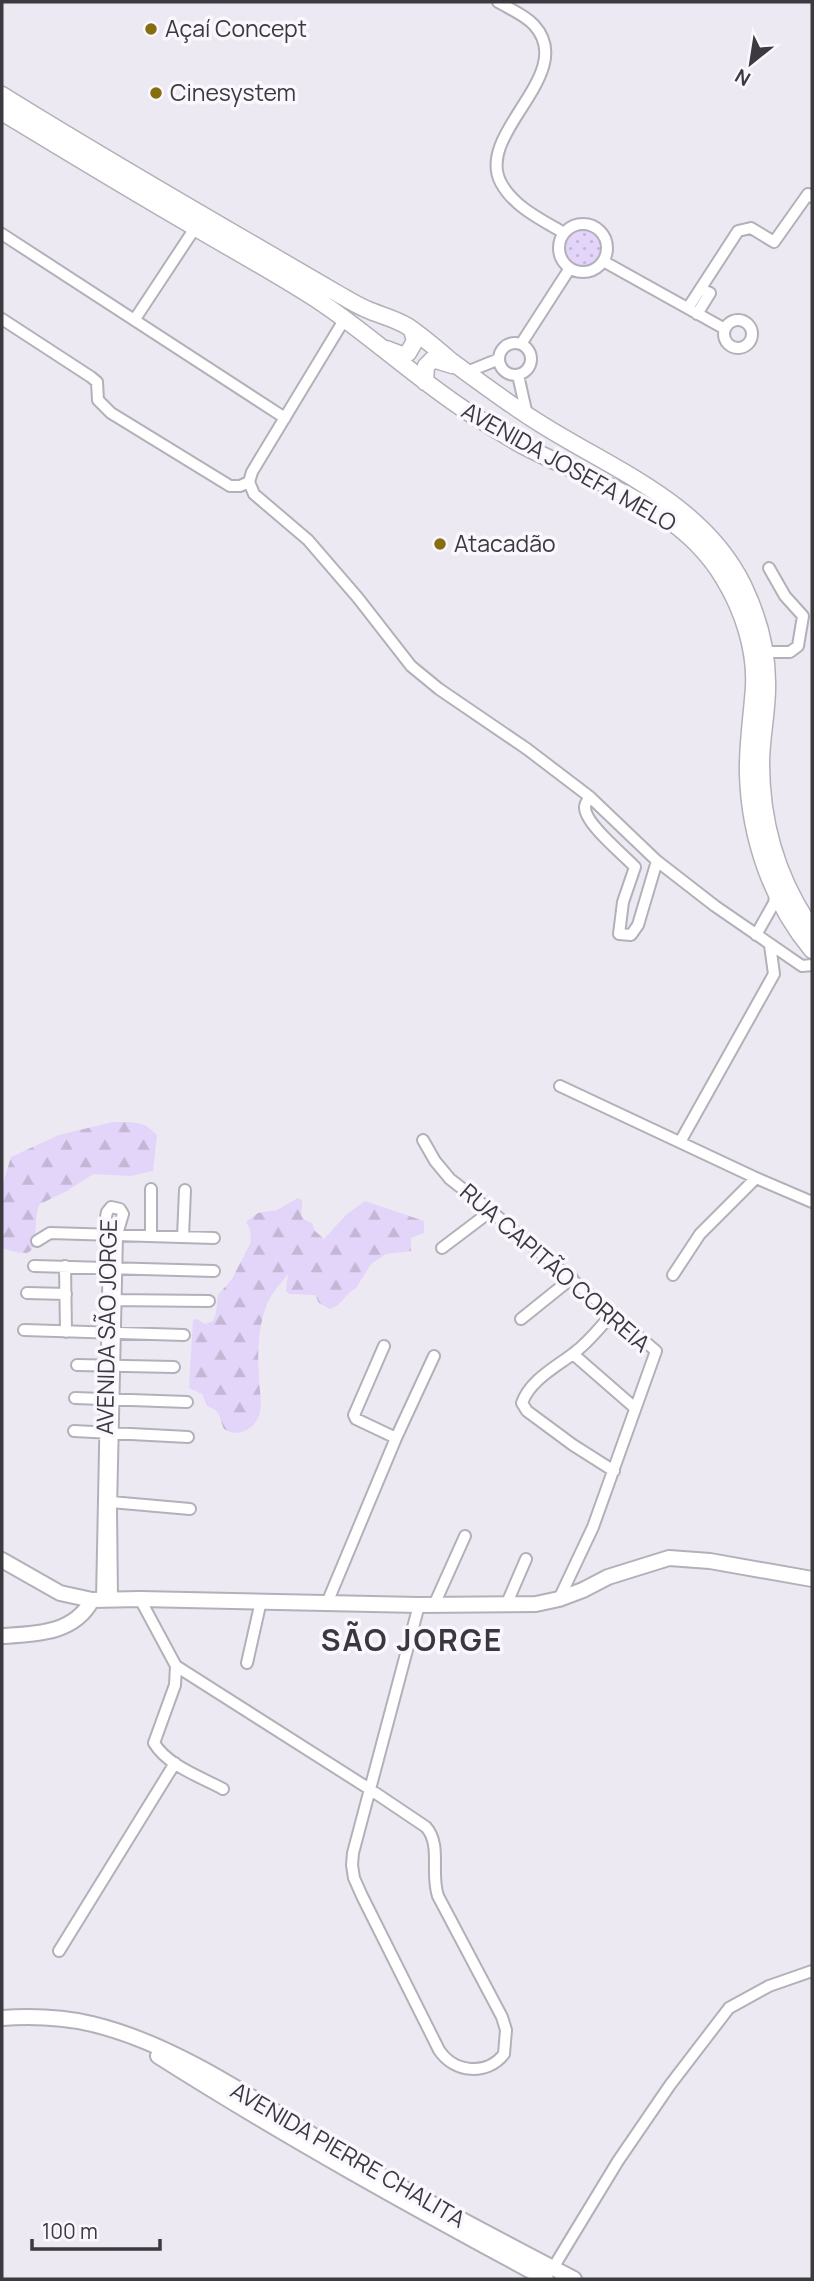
<svg xmlns="http://www.w3.org/2000/svg" width="814" height="2281" font-family="Manrope,sans-serif">
<style>
.grass{fill:url(#grass-dots)}
.forest{fill:url(#forest-firs)}
.lines{fill:none;stroke-linecap:round;stroke-linejoin:round}
.street-casing{stroke:#b3b0b9;stroke-width:14}
.secondary-casing{stroke:#b3b0b9;stroke-width:18}
.primary-casing{stroke:#b3b0b9;stroke-width:19}
.street{stroke:#fff;stroke-width:10}
.secondary{stroke:#fff;stroke-width:14}
.primary{stroke:#fff;stroke-width:16}
.poi-dot{fill:#856e0d;stroke:#faf7fe;stroke-width:2.5}
.labels{text-anchor:middle;stroke-width:7;stroke-linejoin:round;paint-order:stroke}
.poi-label{font-size:23px;fill:#3c3a3e;stroke:#faf7fe;text-anchor:start}
.street-label{font-size:23px;fill:#3c3a3e;stroke:#faf7fe}
.district-label{font-size:30px;font-weight:bold;letter-spacing:2px;fill:#3a383f;stroke:#faf7fe}
</style>
<defs>
<pattern id="grass-dots" width="8" height="8" patternUnits="userSpaceOnUse" patternTransform="scale(1.75)"><rect width="8" height="8" fill="#e3d4f9"/><path d="M2 2h.1M6 6h.1" fill="none" stroke="#c4b7d6" stroke-width="1.8" stroke-linecap="round"/></pattern>
<pattern id="forest-firs" width="22" height="20" patternUnits="userSpaceOnUse" patternTransform="scale(1.75)"><rect width="22" height="20" fill="#e3d4f9"/><path d="M5 1l3.5 6h-7zM16 11l3.5 6h-7z" fill="#c4b7d6"/></pattern>
</defs>
<rect width="100%" height="100%" fill="#ede9f2"/>
<path class="grass" d="M564 248a19 19 0 1 1 38 0a19 19 0 1 1-38 0Z"/>
<path class="forest" d="M113,1122c20,0 30,-2 44,13l-4,36 -22,5 -38,-2 -26,17 -27,13c-9,15 2,50 -16,49 -7,0 -15,-3 -22,-5v-61l9,-30 48,-22z
M298,1198l4,2c1,13 -6,18 10,23l3,8 9,8 23,-25 18,-13 59,20v12l-13,5v13l-25,3 -15,10 -15,24 -6,4 -12,13 -8,4 -11,-6 -4,-8 -26,-1 -3,-3 2,-17c-5,7 -12,14 -17,22 -13,23 -14,55 -12,81 0,11 4,28 0,38 -5,15 -22,23 -35,14 -5,-13 -3,-18 -17,-23l-5,-12 -13,-6 4,-68 4,-1 8,5 8,-3 3,-8 2,-18 14,-16 19,-37 -1,-13 -4,-7 12,-9 19,-3z"/>
<g class="lines">
<g class="street-casing">
<path id="street" d="M498,2c12,7 27,13 36,23 45,49 -60,108 -33,158 13,24 41,37 63,50
M559 248a24 24 0 1 1 48 0a24 24 0 1 1-48 0Z
M2,234l283,184
M603,261l122,68
M688,308l50,-77 13,-3 23,14 34,-48 4,3
M697,314l13,-21 -9,-4
M2,319l89,58 6,5 1,18 13,13 119,73h10l9,-4
M135,319l60,-91
M344,320l-92,152 -3,10 5,12 54,46 50,58 53,68 28,23 88,60 63,48 67,64 58,45 87,60 10,-1
M724 334a14 14 0 1 1 28 0a14 14 0 1 1-28 0Z
M499 359a16 16 0 1 1 32 0a16 16 0 1 1-32 0Z
M521,344l49,-76
M467,372l32,-13
M518,375l9,40
M766,652h24l8,-6 5,-30 -18,-20 -16,-28
M590,797c-2,3 -5,6 -5,10 -1,16 39,48 50,60l-12,35 -4,32 12,1 7,-10 19,-64
M756,935l18,-32 2,-12
M560,1086l196,92 56,24
M423,1140l12,21 15,18 41,32 165,140 -63,176 -34,72
M680,1142l94,-168 -4,-29
M151,1235v-46
M183,1237l2,-47
M37,1241l13,-8 164,5
M442,1248l49,-37
M34,1266l180,5
M65,1266l1,66
M673,1275l27,-41 56,-56
M27,1293l39,1
M111,1300l98,1
M613,1313c-13,14 -24,29 -39,40 -18,14 -44,27 -52,50l5,8 46,34 41,26
M521,1319l51,-41
M24,1330l160,5
M384,1346l-30,69 2,4 40,19
M573,1354l62,54
M77,1365l97,2
M75,1398l112,4
M74,1431l114,6
M111,1502l79,7
M140,1599l36,67 195,124 55,37c16,18 4,46 12,69l64,121 4,13 -2,24c-17,22 -50,19 -65,-4l-77,-154 -8,-18 -2,-13 1,-12 66,-248
M102,1600l6,-300 1,-65 -4,-13 2,-10 4,-5 9,2 3,5 -6,20 -6,276 1,89
M327,1603l69,-165 38,-82
M507,1603l19,-44
M434,1605l31,-69
M247,1663l14,-62
M176,1666l-1,19 -21,58c14,23 47,34 69,46
M59,1951l116,-188
M553,2268l65,-107 52,-76 59,-77 40,-22 43,-15"/>
</g>
<g class="secondary-casing">
<path id="secondary" d="M2,1560l58,33 32,7 48,-1 279,6 117,-1 23,-5 24,-9 25,-13 61,-19 41,3 102,18
M2,1636c34,-2 72,-2 90,-36
M2,2018c30,-2 60,-1 90,6 89,21 179,87 258,134 74,43 149,82 224,121
M158,2056c126,80 256,152 388,223"/>
</g>
<g class="primary-casing">
<path id="primary" d="M2,95c109,68 220,131 331,196 11,6 21,13 33,18 13,6 28,9 41,17 15,10 30,23 44,35 27,20 54,40 82,58 75,49 168,81 210,166 14,29 24,63 24,97 1,27 -6,54 -6,81 0,60 17,117 51,166
M2,112c61,37 122,74 184,110 45,27 92,52 136,81 52,35 98,79 152,113 16,10 32,20 48,29 72,38 159,60 202,134 19,31 32,71 30,108 -2,30 -7,59 -6,88 2,63 24,127 64,175
M386,349l16,6 6,-2 7,-12 -3,-11
M425,382l1,-16 7,-7 19,6"/>
</g>
<use href="#street" class="street"/>
<use href="#secondary" class="secondary"/>
<use href="#primary" class="primary"/>
</g>
<g class="poi-dot">
<circle cx="151" cy="29" r="7"/>
<circle cx="156" cy="93" r="7"/>
<circle cx="440" cy="544" r="7"/>
</g>
<g class="labels">
<g class="poi-label">
<text x="165" y="37">Açaí Concept</text>
<text x="170" y="101">Cinesystem</text>
<text x="454" y="552">Atacadão</text>
</g>
<g class="street-label">
<text transform="translate(569 467) rotate(29)" y="8">AVENIDA JOSEFA MELO</text>
<text transform="translate(555 1268) rotate(41)" y="8">RUA CAPITÃO CORREIA</text>
<text transform="translate(107 1327) rotate(-89)" y="8">AVENIDA SÃO JORGE</text>
<text transform="translate(348 2155) rotate(30)" y="8">AVENIDA PIERRE CHALITA</text>
</g>
<g class="district-label">
<text x="412" y="1651">SÃO JORGE</text>
</g>
</g>
<rect width="814" height="2281" fill="none" stroke="#3c3a3e" stroke-width="7"/>
<g transform="translate(751 63) rotate(210)" stroke="#faf7fe" stroke-width="5" paint-order="stroke">
<path d="M0-5L12 26L0 18L-12 26Z" fill="#3c3a3e"/>
<text y="-10" font-size="19" font-weight="bold" text-anchor="middle" fill="#3c3a3e">N</text>
</g>
<path d="M32 2239v10h128v-10" fill="none" stroke="#3c3a3e" stroke-width="3.5"/>
<text x="42" y="2239" font-size="21" fill="#3c3a3e" stroke="#faf7fe" stroke-width="5" paint-order="stroke">100 m</text>
</svg>
